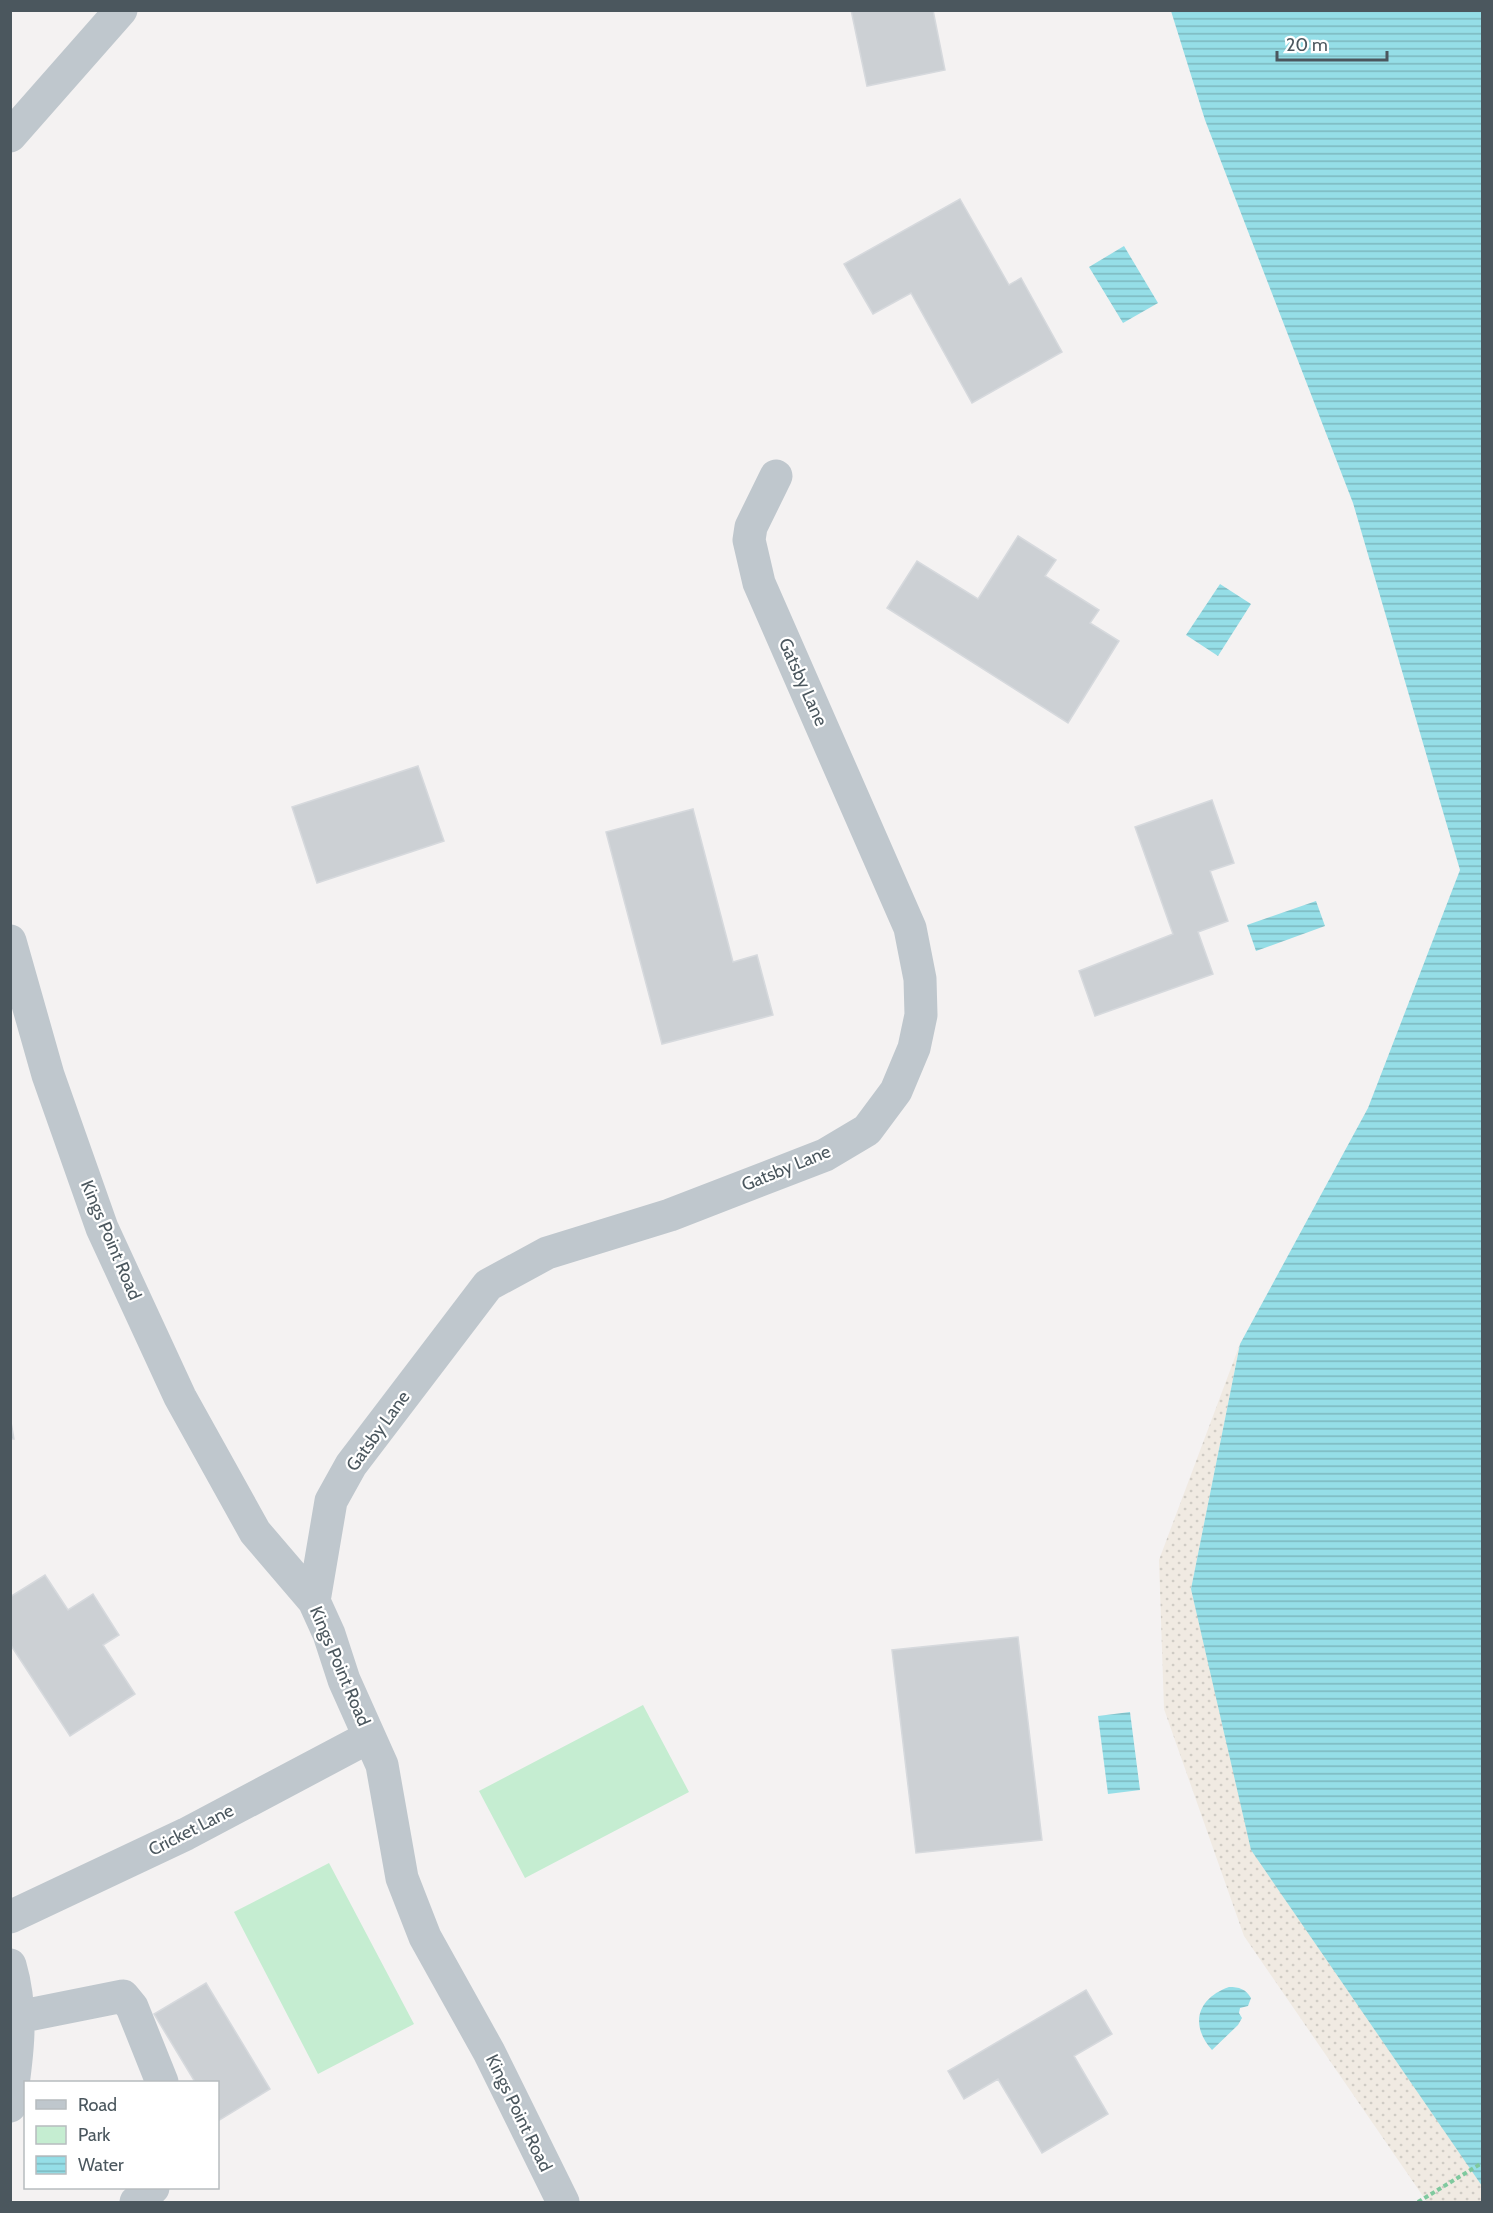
<svg xmlns="http://www.w3.org/2000/svg" width="1493" height="2213" font-family="Cabin,sans-serif">
<style>
.sand{fill:url(#sand-dots)}
.park{fill:#c5edd1}
.water{fill:url(#water-rules)}
.building{fill:#ccd0d4;stroke:#d6d9dd;stroke-width:1.5}
.lines{fill:none;stroke-linecap:round;stroke-linejoin:round}
.path{stroke:#7fc99e;stroke-width:4;stroke-dasharray:4.5 3;stroke-linecap:butt}
.minor{stroke:#bfc7cd;stroke-width:33}
.labels{text-anchor:middle;stroke-width:4.5;stroke-linejoin:round;paint-order:stroke}
.street-label{font-size:18px;fill:#4b575e;stroke:#fff}
</style>
<defs>
<pattern id="sand-dots" width="8" height="8" patternUnits="userSpaceOnUse" patternTransform="scale(1.5)"><rect width="8" height="8" fill="#f0eae2"/><path d="M2 2h.1M6 6h.1" fill="none" stroke="#cfcbc4" stroke-width="1.8" stroke-linecap="round"/></pattern>
<pattern id="water-rules" width="6" height="5" patternUnits="userSpaceOnUse" patternTransform="scale(1.5)"><rect width="6" height="5" fill="#95dee7"/><path d="M0 2.5h6" fill="none" stroke="#7cb7be"/></pattern>
</defs>
<rect width="100%" height="100%" fill="#f4f2f2"/>
<path class="sand" d="M1240,1344l-49,245 291,597v16h-55l-183,-266 -80,-227 -5,-149z"/>
<path class="park" d="M643,1705l46,87 -164,86 -46,-87z
M329,1863l85,161 -96,50 -84,-162z"/>
<path class="water" d="M1171,11h311v2175l-231,-336 -60,-261 49,-245 128,-236 92,-238 -107,-367 -148,-383z
M1124,246l34,57 -35,20 -34,-56z
M1220,584l31,20 -33,52 -32,-21z
M1316,901l9,25 -69,25 -9,-26z
M1130,1712l10,78 -32,4 -10,-78z
M1229,1987c10,0 17,2 22,11l-3,8 -8,2 -1,5 3,5 -4,7 -26,25c-23,-26 -14,-52 17,-63z"/>
<path class="building" d="M851,10h82l12,60 -78,16z
M960,199l49,86 12,-7 41,74 -90,51 -61,-110 -38,21 -29,-50z
M1018,536l38,24 -11,16 54,34 -9,13 29,18 -51,82 -181,-115 30,-47 61,38z
M418,766l26,75 -127,42 -25,-76z
M1212,800l22,63 -24,8 18,50 -30,11 15,42 -118,42 -16,-45 94,-37 -38,-107z
M693,809l40,153 24,-7 16,60 -111,29 -56,-212z
M10,1417l4,22h-4z
M45,1575l23,35 25,-16 26,41 -16,10 32,49 -65,42 -60,-92v-47z
M1018,1637l24,203 -126,13 -24,-203z
M206,1983l64,106 -52,32v-39h-23l-41,-68z
M1086,1990l26,44 -38,22 34,58 -66,39 -44,-74 -34,20 -16,-28z"/>
<g class="lines">
<path class="path" d="M1418,2202l64,-39"/>
<path class="minor" d="M10,136l111,-126
M10,941l38,134 54,153 78,169 75,135 59,69 15,33 15,46 38,85 20,113 23,59 64,115 74,150
M314,1601l17,-100 20,-36 137,-180 59,-32 123,-38 155,-60 42,-25 29,-39 18,-43 7,-33 -1,-36 -10,-51 -151,-345 -10,-43 2,-13 25,-51
M10,1917l176,-83 183,-97
M10,1965c14,48 7,93 0,141
M18,2017l105,-21 9,11 30,75
M136,2202l17,-14"/>
</g>
<g class="labels">
<g class="street-label">
<text transform="translate(803 682) rotate(66)" y="6">Gatsby Lane</text>
<text transform="translate(786 1168) rotate(-22)" y="6">Gatsby Lane</text>
<text transform="translate(111 1240) rotate(67)" y="6">Kings Point Road</text>
<text transform="translate(378 1431) rotate(-54)" y="6">Gatsby Lane</text>
<text transform="translate(340 1666) rotate(67)" y="6">Kings Point Road</text>
<text transform="translate(191 1830) rotate(-27)" y="6">Cricket Lane</text>
<text transform="translate(519 2113) rotate(64)" y="6">Kings Point Road</text>
</g>
</g>
<rect width="1493" height="2213" fill="none" stroke="#4b575e" stroke-width="24"/>
<rect x="24" y="2081" width="195" height="108" fill="#ffffff" stroke="#b7bcbf" stroke-width="1.5"/>
<rect x="36" y="2100" width="30" height="9" fill="#bfc7cd" stroke="#b7bcbf" stroke-width="1.5"/>
<text x="78" y="2111" font-size="18" fill="#4b575e">Road</text>
<rect x="36" y="2126" width="30" height="18" fill="#c5edd1" stroke="#b7bcbf" stroke-width="1.5"/>
<text x="78" y="2141" font-size="18" fill="#4b575e">Park</text>
<rect x="36" y="2156" width="30" height="18" fill="url(#water-rules)" stroke="#b7bcbf" stroke-width="1.5"/>
<text x="78" y="2171" font-size="18" fill="#4b575e">Water</text>
<path d="M1277 51v9h110v-9" fill="none" stroke="#4b575e" stroke-width="3"/>
<text x="1286" y="51" font-size="18" fill="#4b575e" stroke="#ffffff" stroke-width="4.5" paint-order="stroke">20 m</text>
</svg>
